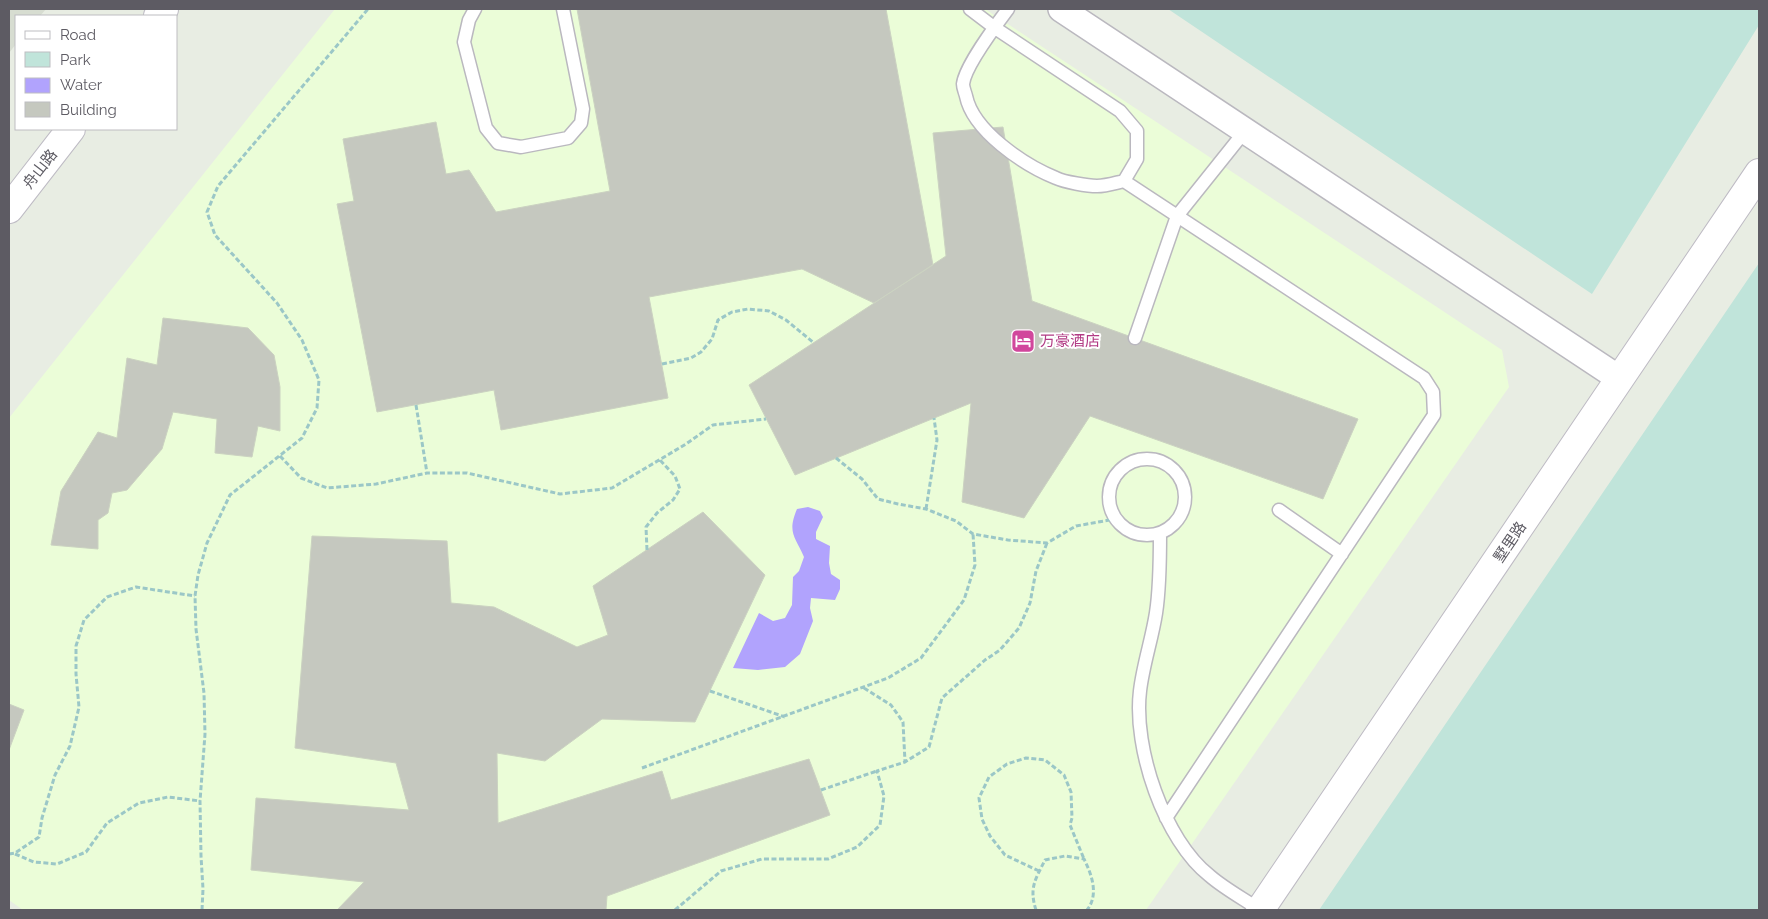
<svg xmlns="http://www.w3.org/2000/svg" width="1768" height="919" font-family="Raleway,'Noto Sans SC',sans-serif">
<style>
.commercial{fill:#ebfdd8}
.education{fill:#d7ddd1}
.green{fill:#c0e4da}
.water{fill:#b1a3fd}
.building{fill:#c5c8bf;stroke:#cbd2c1}
.lines{fill:none;stroke-linecap:round;stroke-linejoin:round}
.lane-casing{stroke:#bab8bf;stroke-width:15}
.street-casing{stroke:#bab8bf;stroke-width:28}
.secondary-casing{stroke:#bebbc4;stroke-width:30}
.path{stroke:#9bc7c7;stroke-width:3;stroke-dasharray:5 2.5;stroke-linecap:butt}
.lane{stroke:#fff;stroke-width:12}
.street{stroke:#fff;stroke-width:25}
.secondary{stroke:#fff;stroke-width:28}
.labels{text-anchor:middle;stroke-width:4;stroke-linejoin:round;paint-order:stroke}
.street-label{font-size:15px;fill:#5d5b63;stroke:#fff}
.hotel-label{font-size:15px;fill:#b23c85;stroke:#fff;text-anchor:start}
</style>
<rect width="100%" height="100%" fill="#e8ede3"/>
<path class="commercial" d="M335,9h650l517,341 7,37 -363,523h-1123l-14,-10v-482z"/>
<path class="education" d="M9,9h37l-6,7h-24v28l-7,9z"/>
<path class="green" d="M1168,9h591v16l-167,269z
M1759,263v647h-440z"/>
<path class="water" d="M808,507l12,4 3,6 -7,15v7l14,7 -1,17 2,11 9,6v9l-5,11 -24,-2 -1,10 3,13 -13,33 -15,13 -27,3 -25,-2 26,-55 14,8 12,-3 7,-13 1,-28 6,-6 5,-14c-9,-21 -17,-24 -7,-48z"/>
<path class="building" d="M577,9h309l47,256 -59,38 -72,-34 -153,28 19,101 -167,32 -7,-40 -117,22 -40,-208 17,-3 -11,-62 93,-17 10,52 23,-4 27,42 114,-21z
M1003,127l29,174 326,118 -35,80 -233,-83 -66,102 -62,-16 9,-99 -176,72 -46,-90 197,-129 -13,-123z
M163,318l85,10 26,27 6,32v44l-22,-5 -6,31 -37,-4 2,-34 -44,-7 -11,37 -35,41 -15,3 -4,20 -10,7v29l-47,-4 10,-54 37,-59 19,6 10,-80 30,7z
M703,512l62,63 -70,147 -93,-3 -57,42 -48,-8 1,70 164,-52 9,29 138,-41 21,56 -223,81 -1,14h-269l27,-28 -113,-12 5,-72 153,12 -13,-47 -101,-15 17,-212 135,5 4,62 43,4 83,40 31,-12 -15,-49z
M9,704l15,6 -15,40z"/>
<g class="lines">
<g class="lane-casing">
<path id="lane" d="M475,9l-6,11 -5,22 22,86 12,15 23,4 47,-9 13,-15 2,-14 -20,-100
M970,9l25,19 125,83 17,20v28l-13,22c-9,2 -18,5 -27,5 -9,0 -33,-4 -41,-8 -32,-13 -83,-47 -90,-82 -1,-4 -3,-8 -3,-12 2,-18 33,-59 45,-75
M1124,181l300,197 9,14 1,23 -268,403
M1135,338l42,-122 68,-85
M1109 497a38 38 0 1 1 76 0a38 38 0 1 1-76 0Z
M1279,510l63,44
M1160,534c0,26 0,53 -4,79 -4,26 -13,52 -16,78 -7,57 24,149 70,185 15,13 34,23 50,34"/>
</g>
<g class="street-casing">
<path id="street" d="M1061,9l559,370"/>
</g>
<g class="secondary-casing">
<path id="secondary" d="M158,16l6,-7
M9,209l62,-80
M1260,910l499,-737"/>
</g>
<path class="path" d="M662,364l29,-6 10,-6 11,-13 6,-19 14,-8 16,-3 21,2 17,9 28,23
M416,405l11,68
M280,456l21,22 26,10 49,-4 51,-11h40l93,21 52,-6 74,-44 27,-19 53,-6
M836,458l26,21 16,20 20,5 28,5 30,12 17,13 35,6 39,3 29,-17 39,-7
M926,509l11,-69 -3,-22
M647,550l-1,-23 11,-14 16,-13 7,-11 -5,-13 -16,-17
M864,688l27,17 12,17 2,40
M710,691l75,26
M642,768l246,-90 33,-20 43,-58 11,-35 -2,-31
M821,790l56,-19
M9,854l6,-1 24,-16 3,-19 13,-43 15,-29 9,-39 -3,-33v-28l8,-26 23,-23 29,-10 59,9
M15,854l19,8 23,2 29,-12 21,-29 32,-20 29,-6 32,4
M1039,871l-34,-16 -15,-19 -8,-17 -3,-21 10,-21 18,-13 19,-6 19,2 19,15 7,17 1,26 -2,7 14,34
M202,910l1,-21 -2,-33 -1,-55 5,-67 -1,-41 -8,-64 -1,-33 3,-21 9,-32 23,-48 72,-57 15,-30 2,-28 -17,-40 -25,-37 -62,-68 -8,-23 11,-26 150,-177
M675,910l46,-39 41,-12h66l29,-12 23,-22 4,-29 -7,-25 28,-9 24,-15 13,-49 43,-38 15,-10 19,-22 11,-25 6,-32 11,-28
M1036,910c-7,-22 -1,-30 9,-50l20,-4 19,3c8,16 15,36 3,51"/>
<use href="#lane" class="lane"/>
<use href="#street" class="street"/>
<use href="#secondary" class="secondary"/>
</g>
<defs>
<g id="hotel-square" transform="scale(1.25)"><rect x="-9" y="-9" width="18" height="18" rx="4" fill="#d1479c" stroke="#fff"/><path d="M-6-4.5h1.5V1H6V5H4.5V3h-9V5H-6ZM-4 0a1.8 1.8 0 1 1 3.6 0ZM.5 0V-2.5h3Q6-2.5 6 0Z" fill="#fff"/></g>
</defs>
<g fill-rule="evenodd">
<use href="#hotel-square" x="1023" y="341"/>
</g>
<g class="labels">
<g class="street-label">
<text transform="translate(40 169) rotate(-52)" y="5">舟山路</text>
<text transform="translate(1510 542) rotate(-56)" y="5">墅里路</text>
</g>
<g class="hotel-label">
<text x="1040" y="346">万豪酒店</text>
</g>
</g>
<rect width="1768" height="919" fill="none" stroke="#5d5b63" stroke-width="20"/>
<rect x="15" y="15" width="162" height="115" fill="#ffffff" stroke="#bebdc1"/>
<rect x="25" y="31" width="25" height="8" fill="#ffffff" stroke="#bebdc1"/>
<text x="60" y="40" font-size="15" fill="#5d5b63">Road</text>
<rect x="25" y="52" width="25" height="15" fill="#c0e4da" stroke="#bebdc1"/>
<text x="60" y="65" font-size="15" fill="#5d5b63">Park</text>
<rect x="25" y="78" width="25" height="15" fill="#b1a3fd" stroke="#bebdc1"/>
<text x="60" y="90" font-size="15" fill="#5d5b63">Water</text>
<rect x="25" y="102" width="25" height="15" fill="#c5c8bf" stroke="#bebdc1"/>
<text x="60" y="115" font-size="15" fill="#5d5b63">Building</text>
</svg>
